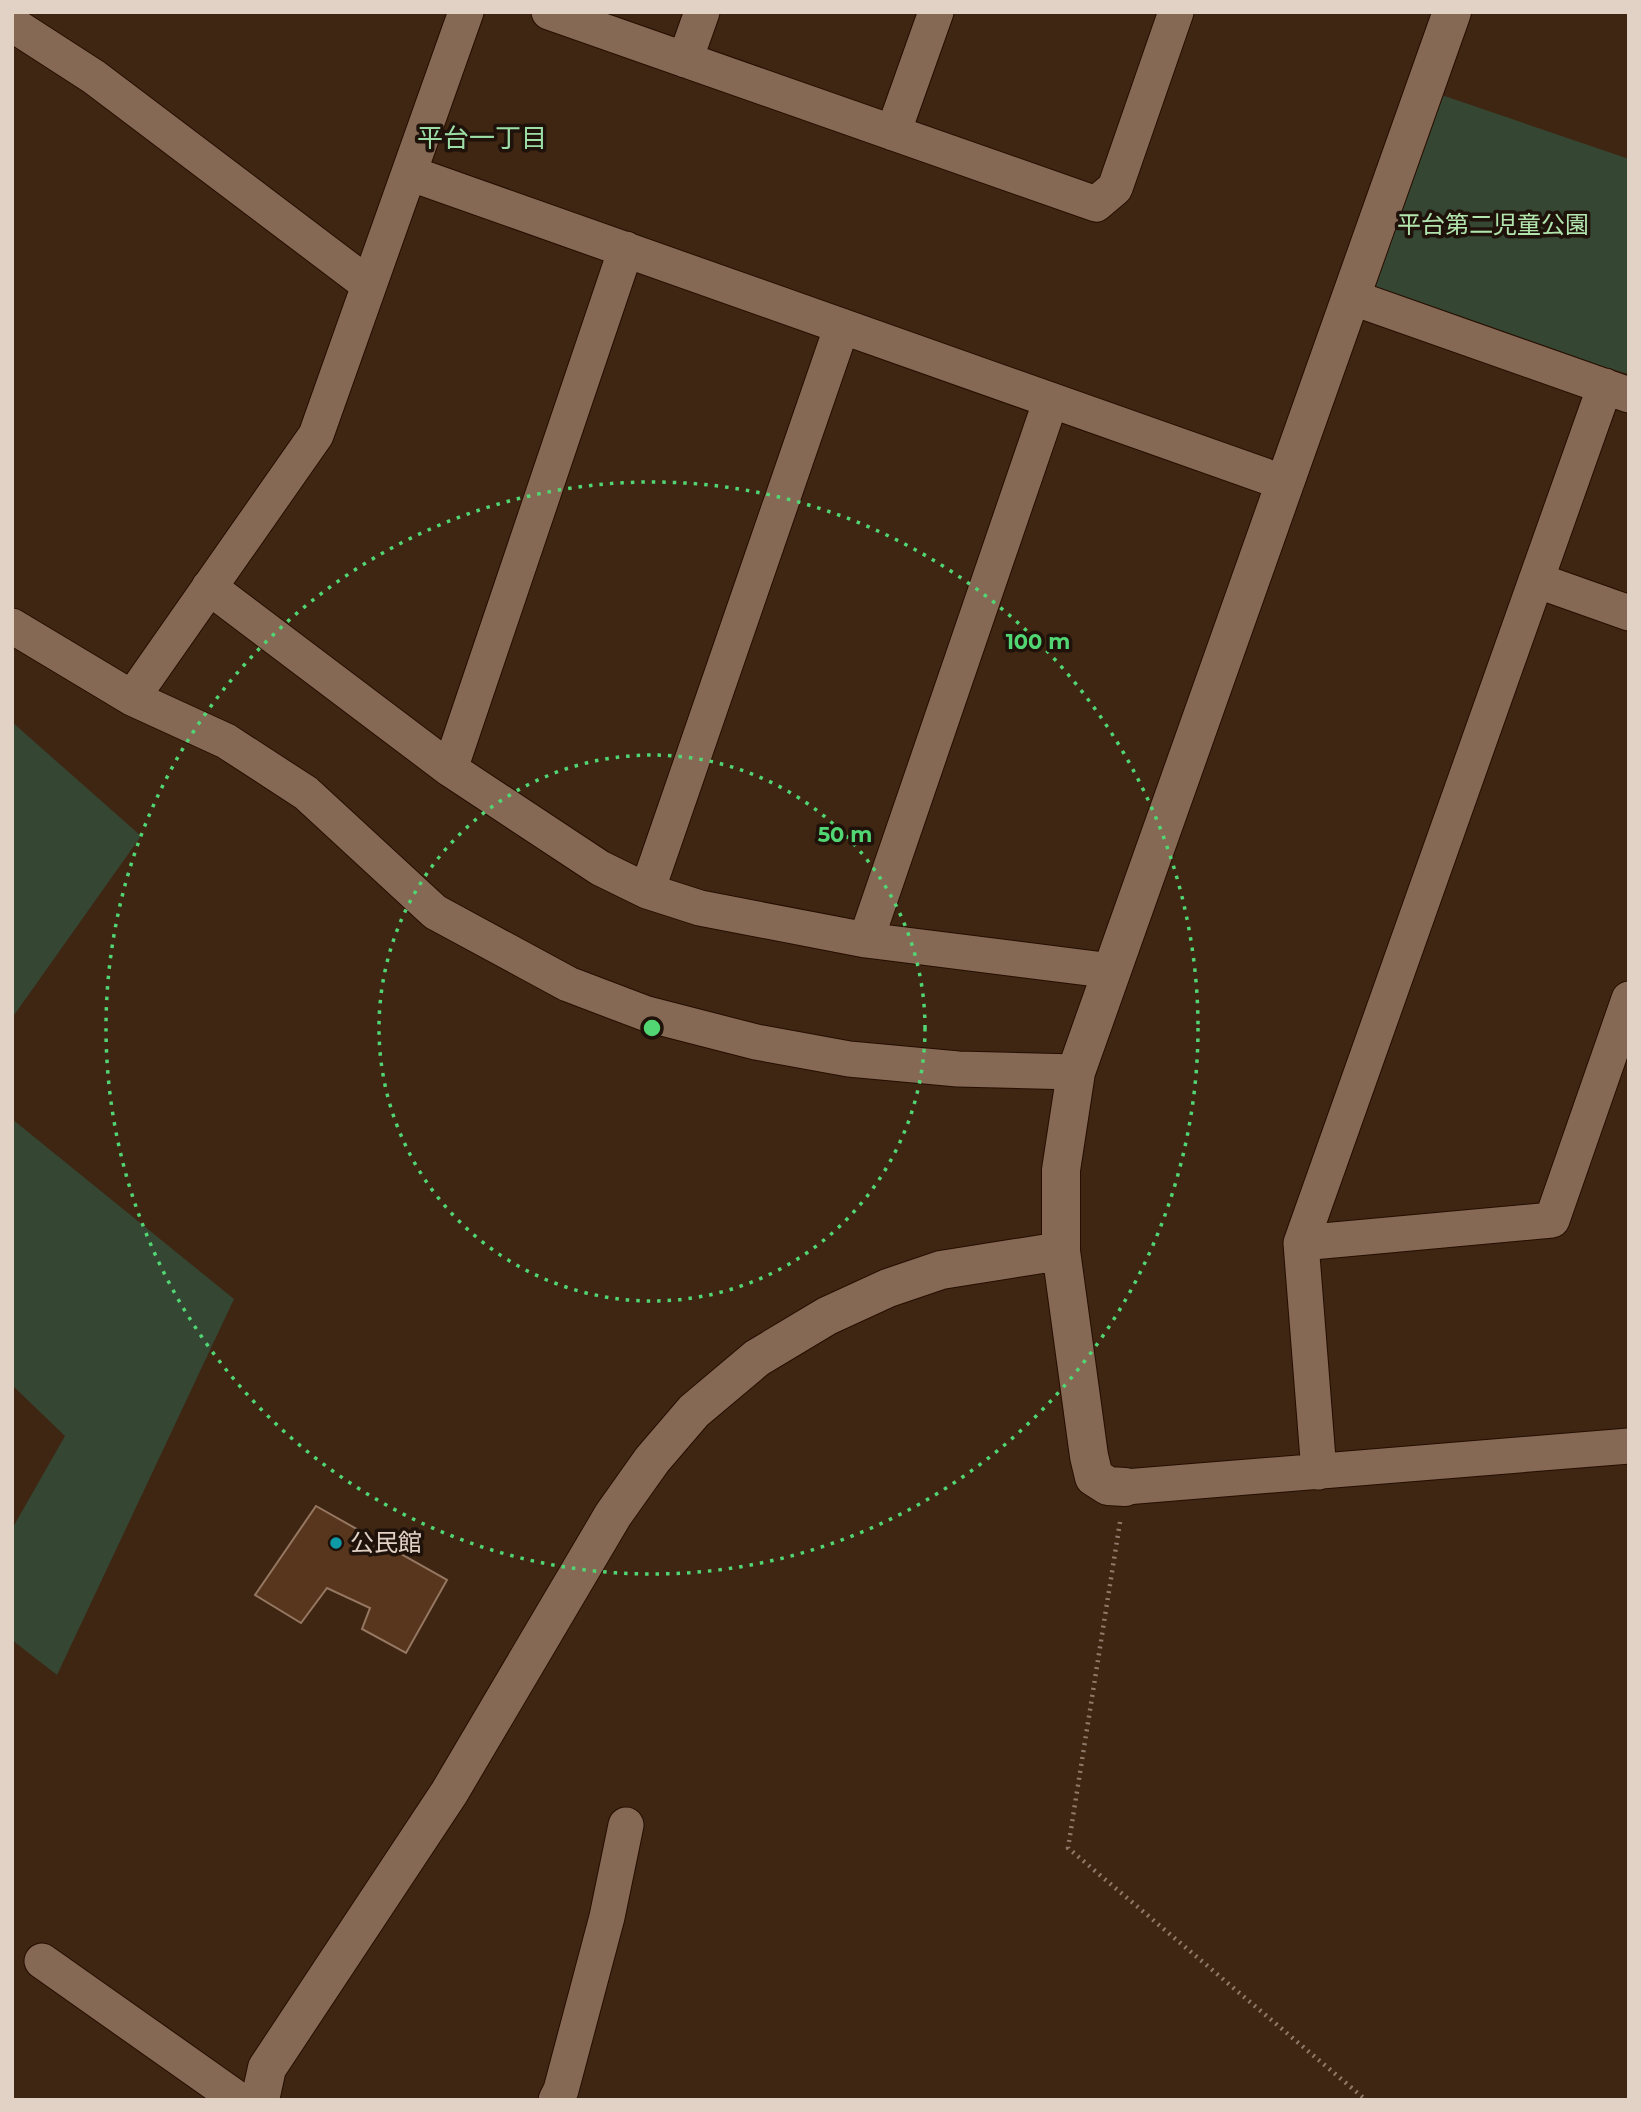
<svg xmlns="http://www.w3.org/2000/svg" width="1641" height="2112" font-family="Montserrat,'Noto Sans JP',sans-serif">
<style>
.green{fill:#354633}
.building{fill:#57361d;stroke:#967862;stroke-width:2}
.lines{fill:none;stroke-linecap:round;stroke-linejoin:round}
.street-casing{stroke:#250e00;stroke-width:37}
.secondary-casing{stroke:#250e00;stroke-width:40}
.path{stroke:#8f7a6a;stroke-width:4.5;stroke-dasharray:2 5;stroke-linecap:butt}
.street{stroke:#866954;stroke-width:35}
.secondary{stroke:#866954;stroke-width:38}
.ring{fill:none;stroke:#52d673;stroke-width:3.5;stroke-dasharray:3.5 7}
.culture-dot{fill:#0f9aa8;stroke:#1e120a;stroke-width:2.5}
.labels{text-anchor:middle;stroke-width:7;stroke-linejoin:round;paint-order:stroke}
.park-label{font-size:24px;fill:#b2e4ad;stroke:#1e120a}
.poi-label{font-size:24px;fill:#e2d1c5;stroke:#1e120a;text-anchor:start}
.neighbourhood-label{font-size:26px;fill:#9ddea7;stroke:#1e120a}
.centre{fill:#52d673;stroke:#1e120a;stroke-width:3.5}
.ring-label{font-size:21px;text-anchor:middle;font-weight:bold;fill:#52d673;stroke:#1e120a;stroke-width:7;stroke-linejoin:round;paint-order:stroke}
</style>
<rect width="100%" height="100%" fill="#3f2613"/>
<path class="green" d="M1424,89l205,70v215l-278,-77z
M12,722l129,114 -129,182z
M12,1119l222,180 -177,376 -45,-35v-111l53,-93 -53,-51z"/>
<path class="building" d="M316,1506l131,74 -41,73 -44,-24 8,-21 -43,-20 -26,35 -46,-28z"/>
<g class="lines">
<g class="street-casing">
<path id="street" d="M549,12l547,192 19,-16 61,-176
M12,24l82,53 275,208
M685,60l17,-48
M893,133l43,-121
M409,173l876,310
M1351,297l278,98
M1536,580l93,33
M209,587l241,182 150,99 47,23 53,17 166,32 246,31
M12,626l120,72 94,43 80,52 129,119 133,72 79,30 109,28 93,17 109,10 118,3
M132,698l184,-263 150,-423
M450,769l176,-520
M647,891l195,-565
M866,940l185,-540
M1301,1243l251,-23 77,-221
M1319,1472l-18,-229 304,-857
M1125,1487l504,-41
M42,1961l197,139
M556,2100l5,-10 46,-173 19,-92"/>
</g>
<g class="secondary-casing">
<path id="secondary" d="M1125,1487l-17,-1 -14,-9 -5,-21 -28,-205v-81l15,-98 376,-1060
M260,2100l7,-32 182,-275 164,-278 39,-55 42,-49 63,-53 70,-42 61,-28 53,-18 120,-19"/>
</g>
<path class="path" d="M1120,1522l-52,326 298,252"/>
<use href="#street" class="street"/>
<use href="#secondary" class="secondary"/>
</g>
<g class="ring">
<circle cx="652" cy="1028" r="273"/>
<circle cx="652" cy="1028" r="546"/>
</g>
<circle class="culture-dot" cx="336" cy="1543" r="7"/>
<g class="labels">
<g class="park-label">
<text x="1493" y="233">平台第二児童公園</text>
</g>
<g class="poi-label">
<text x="350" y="1551">公民館</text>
</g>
<g class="neighbourhood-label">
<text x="482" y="147">平台一丁目</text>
</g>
</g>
<circle cx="652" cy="1028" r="10" class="centre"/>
<g class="ring-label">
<text x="1038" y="649">100 m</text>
<text x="845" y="842">50 m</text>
</g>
<rect width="1641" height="2112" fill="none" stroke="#e2d1c5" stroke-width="28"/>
</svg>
